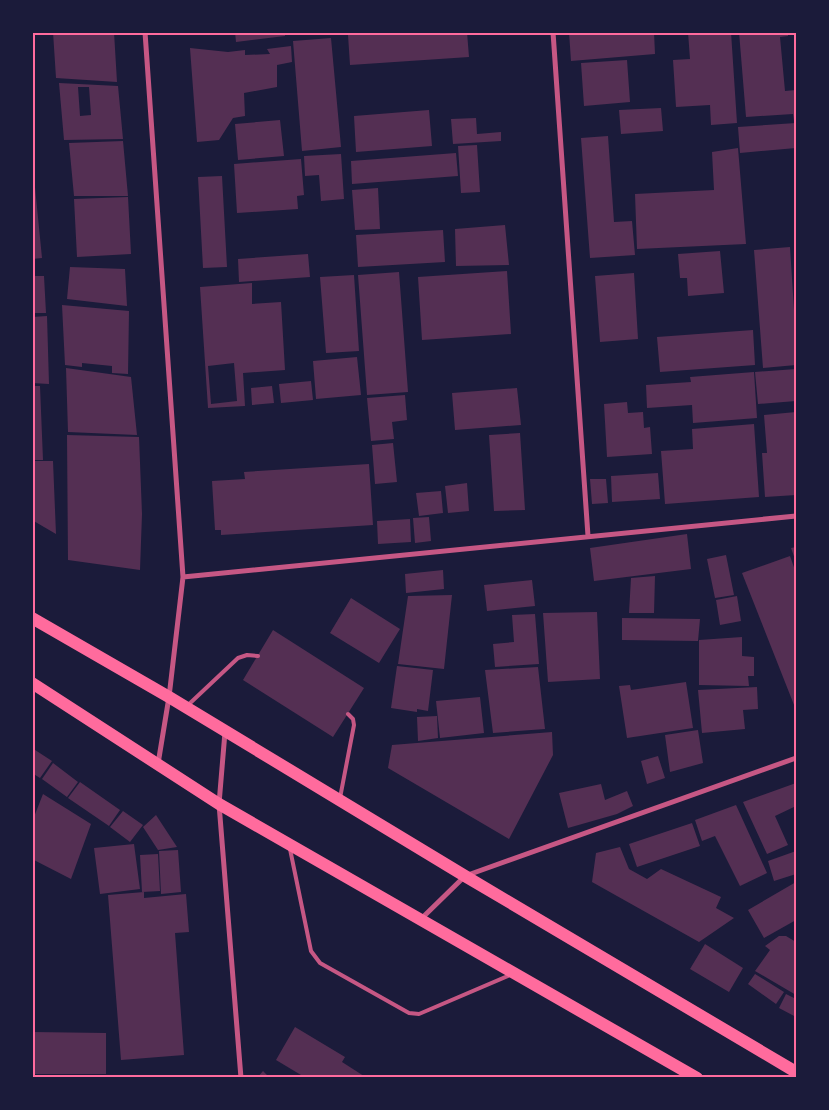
<svg xmlns="http://www.w3.org/2000/svg" width="829" height="1110" font-family="'Varela Round',sans-serif">
<style>
.building{fill:#542f53;fill-rule:evenodd}
.lines{fill:none;stroke-linecap:round;stroke-linejoin:round}
.service{stroke:#c65784;stroke-width:4}
.minor{stroke:#c65784;stroke-width:5}
.primary{stroke:#ff6b9d;stroke-width:12}
.neatline{fill:none;stroke:#ff6b9d;stroke-width:2}
</style>
<rect width="100%" height="100%" fill="#1b1b3a"/>
<path class="building" d="M53,32h61l3,50 -61,-4z
M235,32h50v4l-49,6z
M383,32h84l2,25 -119,8 -2,-30z
M569,32h85l1,22 -84,7z
M688,32h43l6,91 -26,2 -1,-20 -34,2 -3,-47 17,-1z
M739,32h49v4l-8,1 5,54 11,-1v31h-2l-1,-7 -47,3z
M331,38l10,109 -39,4 -9,-110z
M291,46l1,16 -15,3v22l-33,6 1,23 -12,2 -14,22 -22,2 -7,-94 38,4 17,-2v5l25,-1 -3,-5z
M627,60l3,42 -46,4 -3,-43z
M59,83l59,3 5,53 -59,1zM78,87h11l2,28 -11,1z
M661,108l2,23 -42,3 -2,-24z
M429,110l3,36 -76,6 -2,-36z
M476,118l1,16 24,-2v9l-48,3 -2,-25z
M280,120l4,36 -46,4 -3,-36z
M796,123v25l-56,5 -2,-26z
M608,136l6,86 18,-1 3,34 -45,3 -9,-120z
M123,141l5,55h-54l-5,-53z
M477,145l3,47 -19,1 -3,-47z
M738,148l8,96 -109,5 -2,-55 79,-4 -2,-38z
M456,153l2,23 -106,8 -1,-23z
M341,154l3,45 -23,2 -2,-26 -14,1 -1,-20z
M301,159l3,36 -7,1 1,13 -61,4 -3,-49z
M222,176l5,91 -24,1 -5,-91z
M32,177h2l8,81 -10,1z
M378,188l2,41 -25,1 -3,-40z
M128,197l3,57 -54,3 -3,-58z
M505,225l4,40 -53,1 -1,-37z
M443,230l2,32 -87,5 -2,-32z
M790,247l6,94v24l-33,3 -9,-118z
M720,251l4,42 -36,3 -1,-18h-7l-2,-24z
M308,254l2,23 -71,5 -1,-23z
M70,267l55,2 2,37 -60,-7z
M507,271l4,63 -89,6 -4,-63z
M399,272l9,120 -41,3 -9,-120z
M634,273l4,66 -38,3 -5,-66z
M354,275l5,76 -33,2 -6,-76z
M32,276h12l2,37h-14z
M252,283v21l29,-2 4,68 -42,3 2,33 -37,2 -8,-121zM234,363l3,38 -26,3 -3,-38z
M62,305l67,6 -1,63 -16,-1v-7l-30,-3v4l-17,-2z
M47,316l2,68 -17,-1v-66z
M753,330l2,35 -95,7 -3,-35z
M357,357l4,38 -45,4 -3,-38z
M66,368l65,9 6,58 -69,-3z
M796,369v32l-38,3 -3,-32z
M754,372l3,46 -64,5 -1,-18 -45,3 -1,-23 45,-3 -1,-5z
M311,381l2,19 -32,3 -2,-19z
M32,386h8l3,74h-11z
M272,386l2,17 -22,2 -1,-17z
M517,388l4,37 -66,5 -3,-37z
M405,395l2,25 -15,2 2,17 -23,2 -4,-43z
M627,402l1,11 15,-1 1,16 6,-1 2,27 -45,3 -3,-53z
M796,412v83l-31,2 -3,-44h5l-3,-38z
M754,424l5,73 -94,7 -4,-53 32,-2 -1,-20z
M520,433l5,77 -31,1 -5,-76z
M67,435l72,2 3,77 -2,56 -72,-10z
M393,443l4,39 -22,2 -3,-39z
M32,461h21l3,73 -24,-14z
M369,464l4,61 -152,10v-5h-6l-3,-49 33,-2 -1,-7z
M658,473l2,26 -48,3 -1,-26z
M590,479h16l2,24 -16,1z
M467,483l2,28 -21,2 -3,-27z
M441,491l2,22 -24,3 -3,-23z
M429,517l2,24 -16,2 -2,-25z
M410,519l1,23 -33,2 -1,-23z
M687,534l4,35 -97,12 -4,-33z
M796,547v15l-5,-14z
M726,555l8,40 -19,3 -8,-39z
M790,556l6,17v137l-54,-137z
M443,570l1,19 -38,4 -1,-19z
M655,576l-1,37h-25l2,-35z
M532,580l3,26 -48,5 -3,-26z
M452,595l-8,74 -46,-5 10,-68z
M737,596l4,25 -21,4 -4,-25z
M351,598l49,31 -21,34 -49,-30z
M597,612l3,67 -52,3 -5,-69z
M535,614l4,50 -44,3 -2,-23 21,-2 -2,-27z
M622,618l78,1 -2,22 -76,-1z
M273,630l91,58 -31,49 -90,-57z
M742,637v19l12,1v19h-6l1,10 -50,-1v-45z
M397,666l36,4 -5,41 -11,-2v3l-26,-4z
M538,667l7,62 -52,4 -8,-63z
M686,682l7,46 -66,10 -8,-52 11,-1 1,5z
M757,687l1,22 -15,1 2,19 -43,4 -4,-43z
M480,697l4,36 -44,5 -4,-37z
M437,716l1,22 -20,3 -1,-24z
M698,730l5,33 -33,9 -5,-37z
M552,732l1,23 -44,84 -121,-71 4,-23z
M32,748l20,13 -12,17 -8,-5z
M658,756l7,22 -18,6 -6,-23z
M53,763l25,19 -11,15 -25,-18z
M80,782l40,28 -11,16 -41,-28z
M796,783v23l-21,10 13,29 -21,9 -24,-52z
M601,784l4,16 22,-9 6,15 -16,8 -49,14 -9,-35z
M43,794l48,30 -20,55 -39,-20v-37z
M736,805l31,68 -27,13 -25,-50 -13,5 -7,-21z
M123,811l20,14 -13,17 -20,-15z
M156,815l21,32 -19,3 -15,-23z
M692,823l8,23 -63,21 -8,-23z
M134,844l6,45 -40,5 -6,-46z
M620,847l9,22 18,10 14,-10 60,28 -5,11 18,10 -35,24 -107,-60 4,-29z
M178,850l3,42 -20,2 -2,-43z
M796,851v23l-22,7 -6,-20z
M158,854l2,37 -18,1 -2,-37z
M796,882v38l-32,18 -16,-28z
M144,892v6l42,-4 3,38 -14,1 9,122 -63,5 -13,-165z
M779,936h7l10,6v53l-41,-24 15,-21 -5,-4z
M705,944l38,24 -14,24 -39,-23z
M755,974l29,18 -8,12 -28,-20z
M786,994l10,5v18l-17,-9z
M295,1027l50,30 -3,5 25,16h-61l-30,-18z
M32,1032l74,1v41h-74z
M263,1071l7,7h-13z"/>
<g class="lines">
<path class="service" d="M187,706l51,-48 9,-3 11,1
M340,798l14,-73 -1,-6 -5,-5
M290,849l21,102 9,12 89,50 10,1 91,-39"/>
<path class="minor" d="M145,32l38,545 -14,120 -11,67
M553,32l35,504
M183,577l613,-61
M225,732l-6,72 22,274
M421,919l44,-43 331,-118"/>
<path class="primary" d="M32,618l137,79 296,179 331,196
M32,683l187,121 478,274"/>
</g>
<rect width="829" height="1110" fill="none" stroke="#1b1b3a" stroke-width="68"/>
<rect x="34" y="34" width="761" height="1042" class="neatline"/>
</svg>
